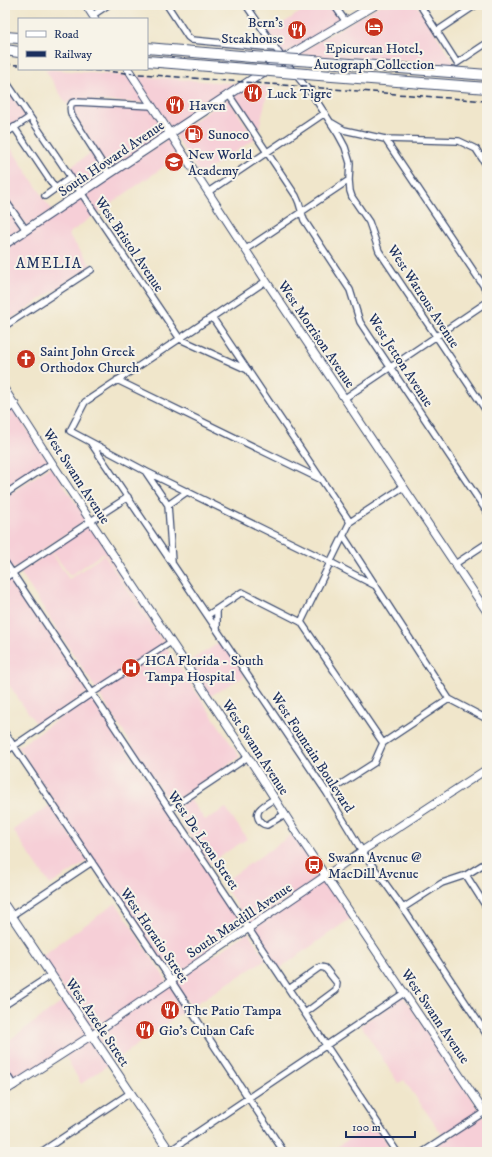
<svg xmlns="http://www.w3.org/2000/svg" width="492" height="1157" font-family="'IM FELL DW Pica',serif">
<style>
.built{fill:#f6cfd7}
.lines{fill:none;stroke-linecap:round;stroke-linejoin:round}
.minor-casing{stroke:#3b4a6e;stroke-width:8}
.tertiary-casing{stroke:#3b4a6e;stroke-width:9}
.secondary-casing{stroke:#3b4a6e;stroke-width:10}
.motorway-casing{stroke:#3b4a6e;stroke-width:12}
.minor{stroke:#fff;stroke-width:5.5}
.tertiary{stroke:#fff;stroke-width:7}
.secondary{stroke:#fff;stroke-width:8}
.motorway{stroke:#fff;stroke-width:10}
.rail{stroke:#1b2f5e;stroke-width:1.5;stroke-dasharray:6 3;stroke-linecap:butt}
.motorway-bridge-casing{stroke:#3b4a6e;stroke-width:12;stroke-linecap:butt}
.motorway-bridge{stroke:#fff;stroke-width:10}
.labels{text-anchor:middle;stroke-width:4;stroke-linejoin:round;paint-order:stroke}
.poi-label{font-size:14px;fill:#1b2f5e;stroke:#f7f3e8;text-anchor:start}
.street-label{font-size:14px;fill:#1b2f5e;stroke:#f7f3e8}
.neighbourhood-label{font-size:15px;letter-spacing:1px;fill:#1b2f5e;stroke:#f7f3e8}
</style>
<rect width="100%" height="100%" fill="#f7f3e8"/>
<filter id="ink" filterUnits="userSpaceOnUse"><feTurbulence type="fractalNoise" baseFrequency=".025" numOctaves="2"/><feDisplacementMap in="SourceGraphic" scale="8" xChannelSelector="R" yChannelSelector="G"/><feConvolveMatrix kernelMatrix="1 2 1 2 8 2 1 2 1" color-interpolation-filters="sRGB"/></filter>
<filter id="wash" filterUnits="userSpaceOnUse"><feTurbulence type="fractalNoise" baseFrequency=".012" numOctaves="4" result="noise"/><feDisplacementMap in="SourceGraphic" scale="16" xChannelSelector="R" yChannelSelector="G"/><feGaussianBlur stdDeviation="0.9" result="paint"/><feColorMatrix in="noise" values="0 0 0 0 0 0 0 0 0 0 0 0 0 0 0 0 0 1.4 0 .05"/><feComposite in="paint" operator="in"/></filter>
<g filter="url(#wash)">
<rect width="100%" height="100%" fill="#f0e6cb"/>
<path class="built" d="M311,5h21l11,16 -60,34 -15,-22z
M380,5h37l38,59 -45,-3 -114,-6z
M45,69l84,7 18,27 -70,-3 -7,1 -2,2 -1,2z
M136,76l105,8 -69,46 -17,-25v-1h-1z
M5,85l21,32 -21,14z
M249,85l20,1 -11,47 -25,-38z
M228,98l27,41 -55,36 -26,-41z
M74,105l77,3 16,25 -57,38 -36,-56 -2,-5z
M170,137l11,18 -84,58 -12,-19z
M5,139l37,56v1l10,14 -25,17 -22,-32z
M92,152l14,21 -24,17 -14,-21z
M80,197l13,19 -25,18 24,33 -1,-1 -86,57v-76z
M5,205l17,25 -17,11z
M13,408l36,54 -44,30v-78z
M51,466l36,54 -74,50 -8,-13v-60z
M90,524l77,117 -2,2 -60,-89h-3l-32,22 -19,-26z
M51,552l18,27 35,-24 136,202 -70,47 -150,-232z
M12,577l77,115 -51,34 -7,-9 -26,-38v-98z
M222,641l23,35 -35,20 -22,-34z
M91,696l154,232 -73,50 -154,-231z
M190,799l15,21 21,-12 21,31 -38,24 -36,-53z
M50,805l38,56 -38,24 -37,-55z
M294,833l28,43 -72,49 -28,-42z
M325,880l26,38 -72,51 -27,-40z
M116,903l51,78 -75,51 -51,-76z
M248,932l18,27 -75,48 -16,-25z
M170,985l17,24 -74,53 -18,-27z
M403,996l78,116 -38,24 -39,-56 -6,3 -37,-58z
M65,1000l23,34 -73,48 -10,-14v-25z
M91,1038l17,27 -27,19 -16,-29z
M483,1116l4,5v31h-60z
M374,1123l14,21 -11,8h-48z"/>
</g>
<g filter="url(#ink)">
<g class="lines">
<g class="minor-casing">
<path id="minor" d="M167,5l21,32 4,3 83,8
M246,5l37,54 31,38 24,37 7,13 5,16 -1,17 1,11 2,6 17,25 10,29 108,161
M334,5l12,17
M420,5l37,58 30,-20
M93,15l15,-10
M437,31l39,-26
M5,80l175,259 68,31
M229,95l67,101 3,7 5,17 46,70 10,32 127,190
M332,123l12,7 41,9 74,2 17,8 11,17
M14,127l41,61
M5,134l25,-17
M385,139l102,152
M109,174l-37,-58c-2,-5 -3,-9 0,-13l4,-1 76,4
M208,192l117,-79
M45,196l25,-18
M5,200l21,30
M246,249l103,-69
M266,281l-181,121 -15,29 75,40 185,91 46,24
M212,317l138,205
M5,326l86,-56
M117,380l205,100
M345,398l142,-96
M91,443l236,350 35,58 41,57 84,127
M145,471l23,34 4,57
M5,494l47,-31
M168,505l20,-14
M344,537l105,162 38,20
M5,562l392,590
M455,564l32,-21
M5,578l86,-57 37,-24
M208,615l34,-23 59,30 82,121
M301,622l49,-100 53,-35
M217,629v-20
M5,733l146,217 133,202
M5,752l87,-59 79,-51
M327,793l47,-30 9,-20 66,-44
M274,799c-4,3 -9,5 -13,9 -7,6 -2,16 6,17l18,-11
M170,809l78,-52
M466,875l21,33
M403,908l39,-25 24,-8 21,-13
M5,920l87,-58
M289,989l31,-22 5,1 12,15 -1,7 -31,23
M5,1005l46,-30
M5,1072l9,14
M41,1152l89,-59
M168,1152l236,-159
M423,1152l63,-41"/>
</g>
<g class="tertiary-casing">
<path id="tertiary" d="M86,5l9,14
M128,69l138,212 221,331
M5,390l47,73 196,294 50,78 189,281
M5,411l10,-7
M5,1091l87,-56 270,-184 125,-82"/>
</g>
<g class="secondary-casing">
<path id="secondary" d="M5,244l104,-70 174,-115 92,-54
M5,906l165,246"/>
</g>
<g class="motorway-casing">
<path id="motorway" d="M5,37l14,1
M147,48l105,9
M5,50l14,2
M147,61l86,7
M313,61l174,14
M306,74l181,14"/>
</g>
<use href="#minor" class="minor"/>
<use href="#tertiary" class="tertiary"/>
<use href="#secondary" class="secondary"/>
<use href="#motorway" class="motorway"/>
<path class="rail" d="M5,64l14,1
M76,69l411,32"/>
<g class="motorway-bridge-casing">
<path id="motorway-bridge" d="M252,57l61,4
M233,68l73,6"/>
</g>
<use href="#motorway-bridge" class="motorway-bridge"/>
</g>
</g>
<defs>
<g id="hotel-disc" transform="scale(1)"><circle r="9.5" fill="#c8321e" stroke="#f7f3e8"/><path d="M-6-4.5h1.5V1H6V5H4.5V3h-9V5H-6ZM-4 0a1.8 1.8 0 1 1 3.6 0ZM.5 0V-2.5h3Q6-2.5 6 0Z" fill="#fff"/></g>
<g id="restaurant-disc" transform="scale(1)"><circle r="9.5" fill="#c8321e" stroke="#f7f3e8"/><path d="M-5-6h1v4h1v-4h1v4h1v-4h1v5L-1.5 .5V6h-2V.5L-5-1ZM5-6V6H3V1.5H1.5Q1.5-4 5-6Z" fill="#fff"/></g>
<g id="fuel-disc" transform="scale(1)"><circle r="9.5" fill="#c8321e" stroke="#f7f3e8"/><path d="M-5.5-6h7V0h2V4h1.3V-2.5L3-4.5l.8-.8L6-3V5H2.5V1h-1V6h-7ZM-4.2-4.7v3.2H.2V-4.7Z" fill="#fff"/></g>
<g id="school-disc" transform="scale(1)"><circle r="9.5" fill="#c8321e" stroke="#f7f3e8"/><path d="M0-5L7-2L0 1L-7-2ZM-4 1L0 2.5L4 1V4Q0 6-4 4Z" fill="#fff"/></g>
<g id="church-disc" transform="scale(1)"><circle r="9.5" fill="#c8321e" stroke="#f7f3e8"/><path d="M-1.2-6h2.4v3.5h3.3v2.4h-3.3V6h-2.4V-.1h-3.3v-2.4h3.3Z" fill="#fff"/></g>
<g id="hospital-disc" transform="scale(1)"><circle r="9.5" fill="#c8321e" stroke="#f7f3e8"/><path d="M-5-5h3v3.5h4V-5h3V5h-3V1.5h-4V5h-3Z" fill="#fff"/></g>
<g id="bus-disc" transform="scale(1)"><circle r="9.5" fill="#c8321e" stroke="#f7f3e8"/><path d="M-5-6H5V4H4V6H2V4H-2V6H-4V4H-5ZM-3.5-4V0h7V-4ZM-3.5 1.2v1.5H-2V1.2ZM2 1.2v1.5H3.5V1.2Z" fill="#fff"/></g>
</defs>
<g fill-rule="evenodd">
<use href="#hotel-disc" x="374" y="27"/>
<use href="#restaurant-disc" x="297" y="30"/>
<use href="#restaurant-disc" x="253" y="93"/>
<use href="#restaurant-disc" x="175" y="105"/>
<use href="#fuel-disc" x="194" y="134"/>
<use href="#school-disc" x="174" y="162"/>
<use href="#church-disc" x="26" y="359"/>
<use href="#hospital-disc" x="131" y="668"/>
<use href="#bus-disc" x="314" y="865"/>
<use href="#restaurant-disc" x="170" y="1010"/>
<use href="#restaurant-disc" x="145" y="1030"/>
</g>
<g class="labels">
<g class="poi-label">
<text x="283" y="27" text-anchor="end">Bern's<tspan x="283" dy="16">Steakhouse</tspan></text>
<text x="374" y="53" text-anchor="middle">Epicurean Hotel,<tspan x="374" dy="16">Autograph Collection</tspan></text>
<text x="267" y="98">Luck Tigre</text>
<text x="189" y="110">Haven</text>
<text x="208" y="139">Sunoco</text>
<text x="188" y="159">New World<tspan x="188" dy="16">Academy</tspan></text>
<text x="40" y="356">Saint John Greek<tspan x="40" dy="16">Orthodox Church</tspan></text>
<text x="145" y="665">HCA Florida - South<tspan x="145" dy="16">Tampa Hospital</tspan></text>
<text x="328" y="862">Swann Avenue @<tspan x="328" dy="16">MacDill Avenue</tspan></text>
<text x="184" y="1015">The Patio Tampa</text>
<text x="159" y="1035">Gio's Cuban Cafe</text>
</g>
<g class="street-label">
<text transform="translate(111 158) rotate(-34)" y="5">South Howard Avenue</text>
<text transform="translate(130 244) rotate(56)" y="5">West Bristol Avenue</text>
<text transform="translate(424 296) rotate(57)" y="5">West Watrous Avenue</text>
<text transform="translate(317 334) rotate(56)" y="5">West Morrison Avenue</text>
<text transform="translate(401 360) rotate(57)" y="5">West Jetton Avenue</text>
<text transform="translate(77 476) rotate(57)" y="5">West Swann Avenue</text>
<text transform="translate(256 747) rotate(57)" y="5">West Swann Avenue</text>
<text transform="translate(313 752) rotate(57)" y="5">West Fountain Boulevard</text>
<text transform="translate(204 840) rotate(56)" y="5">West De Leon Street</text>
<text transform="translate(239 920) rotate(-34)" y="5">South Macdill Avenue</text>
<text transform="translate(155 935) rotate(56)" y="5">West Horatio Street</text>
<text transform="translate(436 1016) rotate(56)" y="5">West Swann Avenue</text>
<text transform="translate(98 1022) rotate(56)" y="5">West Azeele Street</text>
</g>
<g class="neighbourhood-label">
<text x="49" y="268">AMELIA</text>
</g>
</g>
<rect width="492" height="1157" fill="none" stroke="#f7f3e8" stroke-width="20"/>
<rect x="18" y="18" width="130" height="52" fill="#f7f3e8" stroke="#9fa5b1"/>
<rect x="26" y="31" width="20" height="6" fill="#ffffff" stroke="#9fa5b1"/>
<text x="54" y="38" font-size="12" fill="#1b2f5e">Road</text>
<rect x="26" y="51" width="20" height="6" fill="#1b2f5e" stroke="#9fa5b1"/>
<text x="54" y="58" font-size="12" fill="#1b2f5e">Railway</text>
<path d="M346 1131v6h69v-6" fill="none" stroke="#1b2f5e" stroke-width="2"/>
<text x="352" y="1131" font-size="12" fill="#1b2f5e" stroke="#f7f3e8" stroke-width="3" paint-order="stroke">100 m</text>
</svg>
